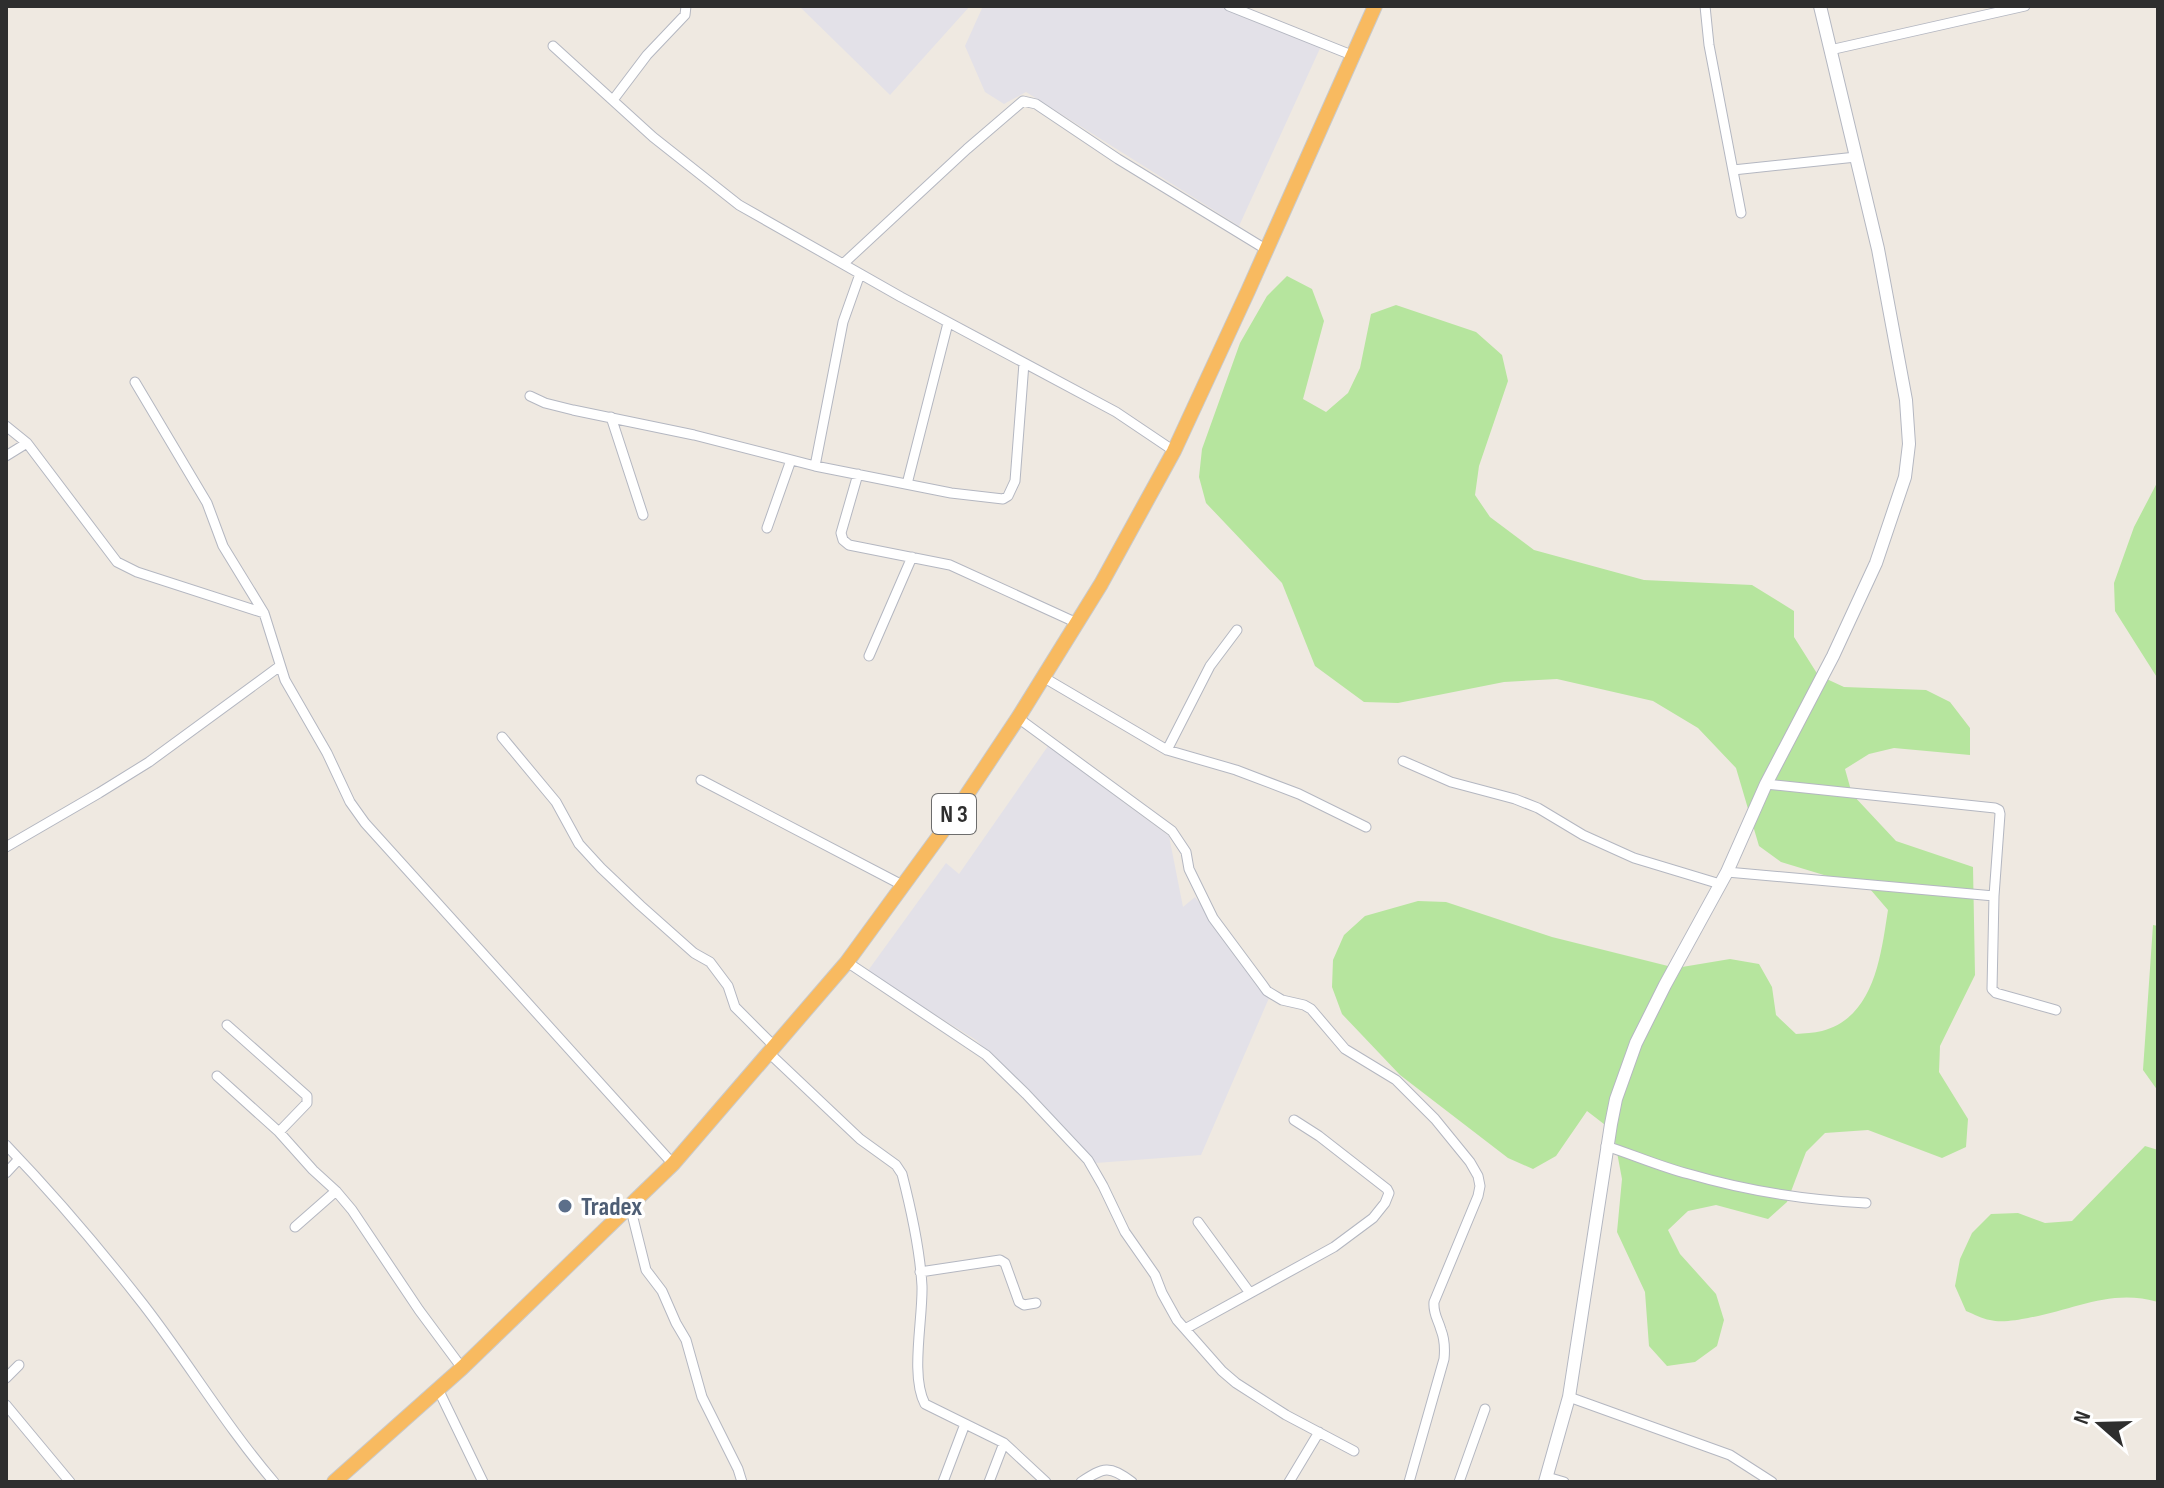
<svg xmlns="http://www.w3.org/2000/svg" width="2164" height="1488" font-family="'Sofia Sans Condensed',sans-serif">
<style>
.industrial{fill:#e3e1e8}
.green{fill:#b6e59e}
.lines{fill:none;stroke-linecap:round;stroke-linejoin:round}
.minor-casing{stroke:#b4b7c1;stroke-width:11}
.secondary-casing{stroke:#b4b7c1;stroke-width:14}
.trunk-casing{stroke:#c9c9c9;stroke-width:16}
.minor{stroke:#fff;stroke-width:9}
.secondary{stroke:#fff;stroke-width:12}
.trunk{stroke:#f8ba60;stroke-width:14}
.service-dot{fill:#5c6f8a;stroke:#fff;stroke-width:3}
.labels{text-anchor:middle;stroke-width:7;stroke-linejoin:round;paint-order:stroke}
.shield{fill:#fff;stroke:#6d6d6d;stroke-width:2}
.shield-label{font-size:24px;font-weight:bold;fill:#2e2e2e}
.service-label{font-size:26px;font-weight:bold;fill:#4e5e75;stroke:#fff;text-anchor:start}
</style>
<rect width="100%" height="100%" fill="#efe9e1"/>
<path class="industrial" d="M799,6h171l-80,89z
M983,6h237l102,38 -83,182 -213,-134 -22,12 -19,-12 -20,-46z
M1048,746l121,90 14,71 12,-10 74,101 -68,157 -105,8 -27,-31 -93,-92 -109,-68 79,-109 13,11z"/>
<path class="green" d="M1287,276l25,13 12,32 -21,78 23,13 22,-19 12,-25 11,-54 25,-9 80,27 26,23 6,26 -29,85 -4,29 15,22 44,33 110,30 108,5 42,26v26l24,38 26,12 82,3 24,12 20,26v27l-76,-7 -25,6 -24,15 7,25 44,47 77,26 2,108 -35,71 -1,26 29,47 -2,28 -24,11 -74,-28 -43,3 -19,19 -19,50 -19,17 -52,-14 -28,6 -20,19 12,24 36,40 8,26 -7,26 -22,16 -28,4 -18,-20 -4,-54 -28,-60 5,-53 -9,-48 -26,-20 -31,45 -23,13 -25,-11 -108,-83 -58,-61 -10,-27 1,-27 11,-25 21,-19 53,-15 28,1 106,35 124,31 54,-9 29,5 13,23 4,28 20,19c8,-1 18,-1 26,-3 53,-14 59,-77 66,-121l-18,-21 -89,-27 -22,-16 -23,-78 -38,-40 -45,-27 -96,-22 -53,3 -106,21 -34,-1 -49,-36 -33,-83 -76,-80 -7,-26 3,-28 38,-106 27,-47z
M2158,481v198l-43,-68 -1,-28 20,-56z
M2153,925l5,1v165l-15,-21z
M2145,1146l13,4v152c-47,-14 -84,8 -130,16 -11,2 -27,5 -38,2 -8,-1 -16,-6 -24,-9l-11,-25 5,-27 12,-26 19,-19 27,-1 27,10 27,-2z"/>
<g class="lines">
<g class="minor-casing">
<path id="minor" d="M1229,6l125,50
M1705,6l4,39 32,168
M553,46l100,91 86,68 162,92 215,115 58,39
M1830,50l195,-44
M613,100l34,-45 38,-40 1,-9
M1733,170l123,-13
M843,264l124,-115 56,-48 13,3 82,55 149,91
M135,382l72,121 16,43 41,67 21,67 42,73 23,49 15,21 308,341
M530,396l15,7 28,7 121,25 121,31 136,27 52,6 5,-3 7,-15 9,-118
M611,417l32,98
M6,426l21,17 90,119 20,10 127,41
M6,456l21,-13
M815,466l28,-144 17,-48
M858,474l-17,59 2,7 6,5 101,20 127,58
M907,484l41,-161
M767,528l24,-68
M869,656l43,-99
M1043,677l124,73 69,20 63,24 67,33
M1018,718l154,113 14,21 3,17 24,49 49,66 5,7 15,9 22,5 7,4 34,40 51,31 39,39 35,43 8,14 2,10 -2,10 -44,106c-1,12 4,17 7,28 4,10 4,19 3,29l-35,123
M502,737l54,65 23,42 22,24 39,37 54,48 16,9 18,24 7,21 39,39
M1167,750l43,-84 27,-36
M1403,761l48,21 64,17 23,9 45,27 51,23 86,26
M701,780l203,106
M1766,784l229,24 4,2 1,4 -6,82 -2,93 4,4 60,17
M6,847l93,-54 50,-31 131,-96
M1727,872l267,24
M847,962l139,93 40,39 62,66 15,26 22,46 30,43 7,18 15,27 45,51 14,12 50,32 68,36
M227,1025l80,71v7l-28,29
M768,1052l92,87 36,26 6,9c9,35 18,77 20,112 1,33 -12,90 3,118l79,39 42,39
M217,1076l62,56 34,38 23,21 16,19 67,100 43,58
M6,1145c48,50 94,104 137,159 45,58 83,122 131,178
M1606,1146c28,9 55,21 83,28 58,17 116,26 177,29
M6,1173l13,-14
M630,1206l16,64 16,21 14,32 10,17 16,57 36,72 4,13
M1198,1222l52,71
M295,1227l41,-36
M920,1272l80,-12 5,3 14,39 5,3 12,-2
M1185,1329l149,-82 39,-29 12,-15 4,-10 -2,-4 -68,-53 -25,-16
M6,1378l13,-13
M438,1389l45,93
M1569,1397l161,58 42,27
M6,1405l64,77
M1547,1477l17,5
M943,1482l22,-58
M989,1482l15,-39
M1081,1482c23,-15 28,-17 51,0
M1289,1482l30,-50
M1459,1482l26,-73"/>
</g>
<g class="secondary-casing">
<path id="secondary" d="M1545,1482l24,-85 42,-273 5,-25 20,-56 29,-58 62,-113 39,-88 67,-128 43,-93 29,-86 4,-33 -3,-44 -28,-151 -58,-243"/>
</g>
<g class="trunk-casing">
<path id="trunk" d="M334,1482l128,-114 211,-204 174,-202 95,-130 76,-114 83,-134 73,-133 74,-160 127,-285"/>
</g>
<use href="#minor" class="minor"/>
<use href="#secondary" class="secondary"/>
<use href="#trunk" class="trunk"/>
</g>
<circle class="service-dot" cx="565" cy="1206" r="8"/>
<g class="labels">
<rect class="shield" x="932" y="794" width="44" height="40" rx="6"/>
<g class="shield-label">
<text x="954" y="822">N 3</text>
</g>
<g class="service-label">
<text x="581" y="1215">Tradex</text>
</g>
</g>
<rect width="2164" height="1488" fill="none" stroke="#2e2e2e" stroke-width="16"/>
<g transform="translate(2100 1424) rotate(290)" stroke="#ffffff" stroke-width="6" paint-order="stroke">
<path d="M0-6L14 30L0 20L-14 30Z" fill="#2e2e2e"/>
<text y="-12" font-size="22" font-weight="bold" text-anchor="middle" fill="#2e2e2e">N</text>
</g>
</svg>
